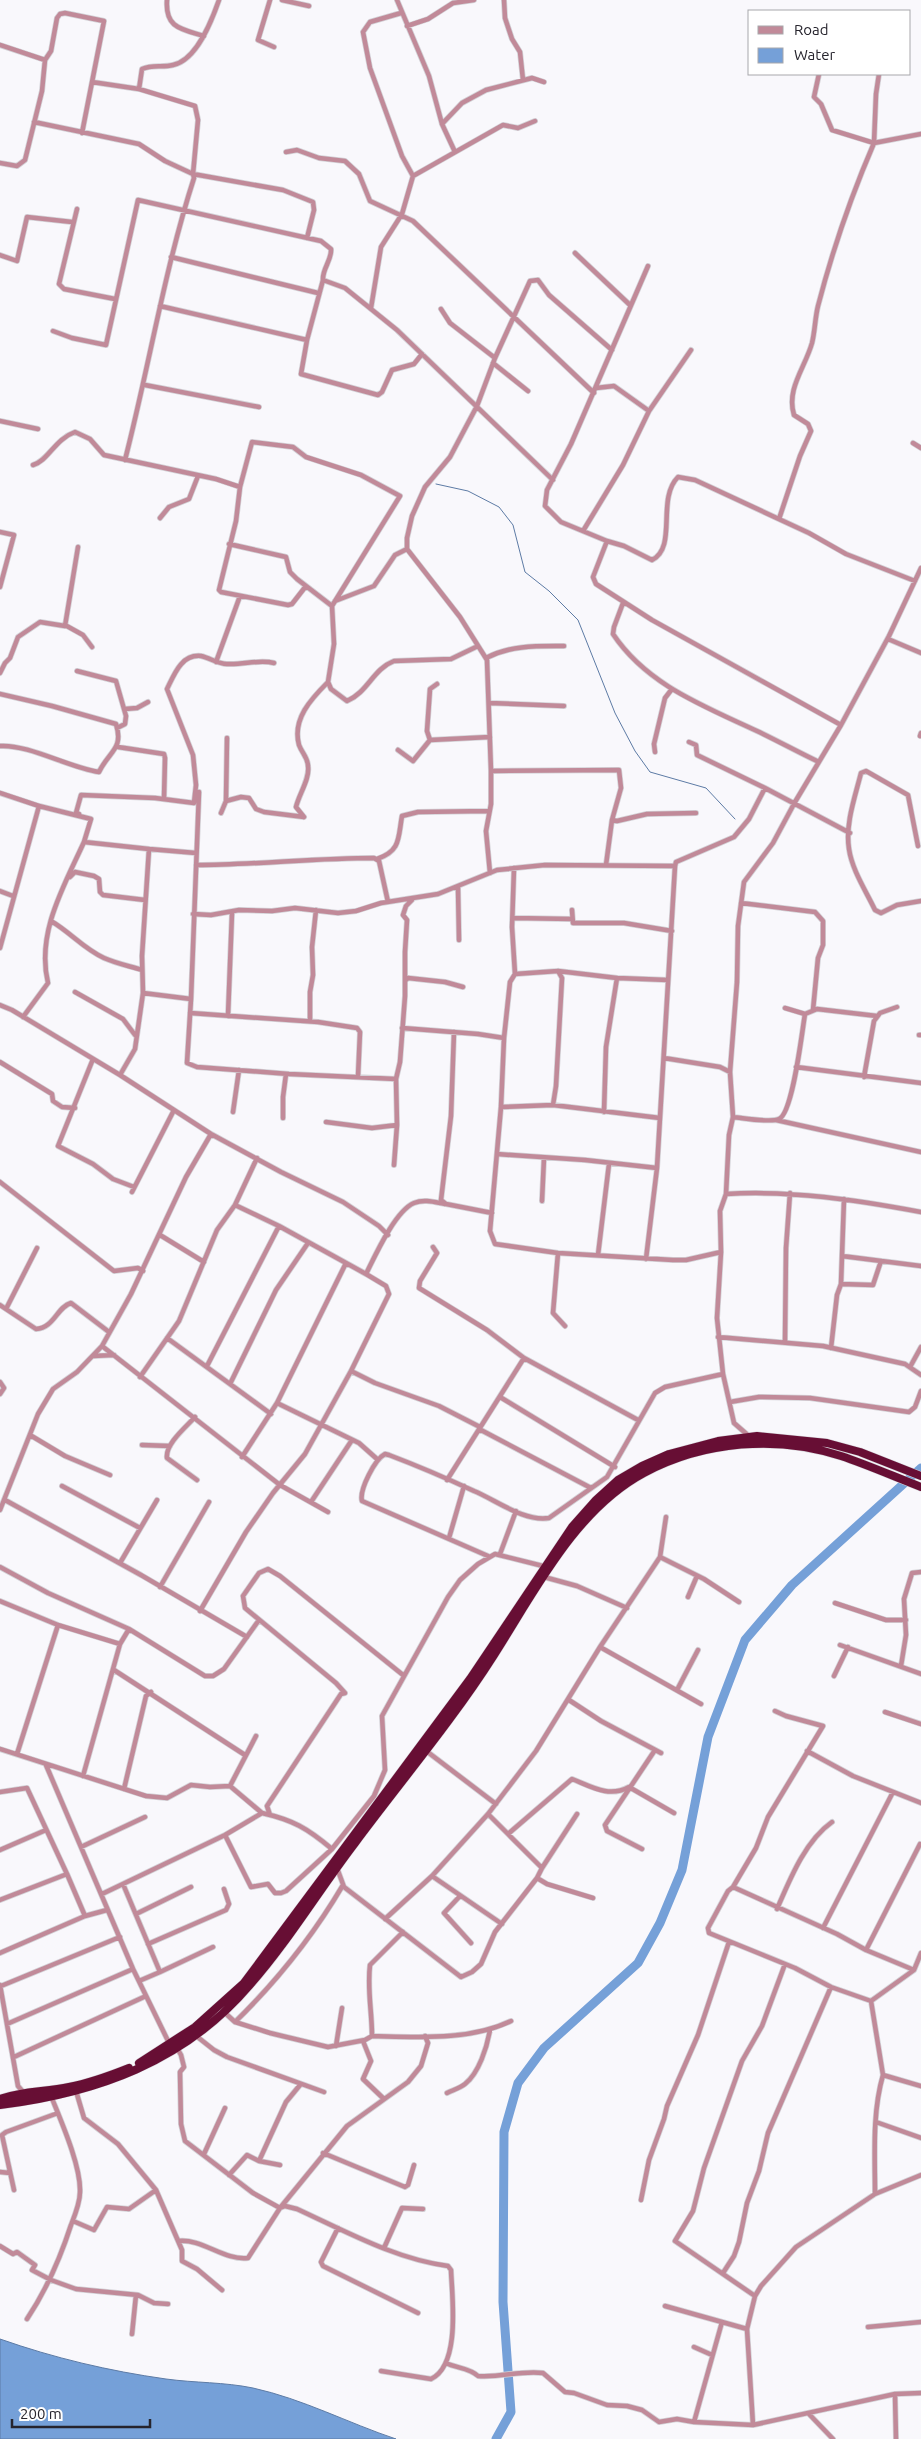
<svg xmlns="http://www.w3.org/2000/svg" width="921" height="2439" font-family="Ubuntu,sans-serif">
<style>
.water{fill:#75a0d8;stroke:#5d7ba5}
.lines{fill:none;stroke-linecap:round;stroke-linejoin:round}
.stream{stroke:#5d7ba5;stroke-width:1}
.river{stroke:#75a0d8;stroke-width:9}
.street-casing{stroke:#d3d2d7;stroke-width:6}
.highway-casing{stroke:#d3d2d7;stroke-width:9}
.street{stroke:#c18a99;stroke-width:4.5}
.highway{stroke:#670e34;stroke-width:8}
</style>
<rect width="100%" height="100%" fill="#f9f8fc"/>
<path class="water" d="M0,2339c54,19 109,32 166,40 29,4 58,3 87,9 50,11 95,35 143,51h-396z"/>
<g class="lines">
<path class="stream" d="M436,484l32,7 31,16 14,18 12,47 24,19 29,29 37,93 20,38 15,21 56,16 29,31"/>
<path class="river" d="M496,2439l15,-27 -8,-110 1,-170 14,-49 26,-35 94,-85 22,-40 22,-53 26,-133 37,-97 47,-55 129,-117"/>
<g class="street-casing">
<path id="street" d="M167,0c-2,28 14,29 37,36
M270,0l-12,40 16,7
M282,0l27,6
M397,0l32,76 13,48 13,28
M504,0l1,18 7,21 8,13 3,28
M407,26l21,-7 25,-16 21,-3
M0,45l45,15
M879,74l-3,20 -2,49 47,-9
M92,82l47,7 56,17 3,14 -5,54 90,16 30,12 1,8 -7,28
M139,89l3,-20c11,-5 20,-1 31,-4 24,-5 39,-45 46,-65
M34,122l105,22 26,17 28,13 1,4c-30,93 -45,189 -69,282
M442,124l20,-21 24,-13 46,-12 12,4
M286,152l11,-2 22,8 26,3 14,13 11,27 43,20 181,172
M0,163l17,3 8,-6 17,-69 3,-31 6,-9 6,-33 3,-4 5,-1 39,8 -22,112
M413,176l90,-51 15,3 17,-7
M77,209l-18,75 5,5 51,10
M575,253l55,52
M0,255l17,6 10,-44 45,5
M171,257l147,36
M648,266l-77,178 -24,46 -2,16 16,16 46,19 -14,36 3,7 56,36 189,105
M323,280l-16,60 -6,34 77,21 4,-3 10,-22 22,-6 8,-10
M160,306l147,34
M371,308l10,-61 21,-33 11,-38 -11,-20 -32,-88 -7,-36 7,-10 31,-9
M441,309l9,14 45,35
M53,331l19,7 34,7 32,-145 183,41 10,8c1,11 -9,20 -8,31l22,8 52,42 156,150
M493,363l35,28
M145,385l114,22
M596,388l18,-2 35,25
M0,421l38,8
M913,443l8,5
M33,465c15,-4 22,-26 42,-33l15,7 14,16 112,24 24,8
M160,518l9,-11 20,-8 9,-23
M779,519l21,-63 11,-25 -3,-7 -14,-9c-8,-26 11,-47 18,-72 3,-12 3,-25 6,-37 14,-54 34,-112 56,-163l-42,-13 -11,-26 -7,-7 5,-23
M583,531l40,-66 26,-54 42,-61
M0,532l14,3 -14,52
M607,541l17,5 28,14c26,-13 4,-61 26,-83l17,3 114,53 37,21 69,27
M229,544l57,13 4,15 7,7 35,27
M306,586l-14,18 -4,1 -67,-13 -2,-2 17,-69 4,-34 12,-45 41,5 13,10 55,18 39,21 -68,110 2,38 -6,38 3,7 16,12c21,-9 26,-32 47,-40l57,-2 27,-13
M335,601l39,-15 21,-31 12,-6
M623,603l-9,24 -1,7c34,51 91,72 144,97 21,10 41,21 62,31
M65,625l18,10 9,12
M888,639l33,14
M486,658c25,-13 51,-12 78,-12
M216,662l24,-66
M77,671l39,10 10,35 -1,8 -8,4
M0,673l5,-10 5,-5 8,-21 22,-15 25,4 13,-79
M0,694l52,12 64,18c8,25 -7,27 -17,48 -29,-4 -71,-28 -99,-26
M489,703l75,3
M125,709l12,-1 11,-6
M920,736l1,-3
M430,740l-3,-9 3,-42 7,-5
M689,742l7,3 1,10 68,33 85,45
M118,747l46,7 1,4 -1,41
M398,750l15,11 17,-21 60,-3
M655,752l-1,-8 11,-46 7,-9
M491,771l-4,-111 -27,-43 -53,-68v-11l5,-22 13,-29 25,-30 27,-51 18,-48 35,-77 8,-1 11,15 63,55
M0,793l39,13
M226,801l15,-4 8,1 7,11 8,3 40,5
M221,813l5,-12 1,-63
M79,814l-3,-1 5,-18 74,3 39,5 2,-18 -3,-30 -26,-66c7,-14 14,-35 34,-33 9,2 17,8 26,8 17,1 32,-5 47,-1
M304,817l-8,-10c3,-13 14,-28 12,-41 0,-8 -6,-13 -9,-21 -7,-26 12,-46 29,-63
M612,820l5,1 30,-7 49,-1
M918,846l-10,-51 -42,-24 -5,2c-6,24 -16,51 -12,76 3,21 17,42 26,61l6,3 16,-8 24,-4
M149,849l47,4
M377,859c24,-8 21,-21 25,-43l16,-4 70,-1
M196,865c59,0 118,-7 178,-7l5,3 9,41
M514,868l-2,59 3,47 -5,8 -6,56 -3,69 -11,124 5,13 63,9 115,7h13l35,-8
M490,873l-4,-42 5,-27v-33l128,-1 2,18 -9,32 -6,45
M70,877l5,-5 19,4 5,3 1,13 3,3 42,5
M458,887l1,53
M0,891l13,5
M741,903l74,9 8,9v24l-5,13 -5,52
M572,910l1,13h51l48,8
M193,914l18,1 28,-5 33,1 23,-3 43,5 18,-2 25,-8 57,-9 59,-24 48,-5 130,1 1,-4 58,-25 15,-18 16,-31
M513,918l59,1
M51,921c19,11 33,28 53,37 11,5 25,8 38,12
M0,948l39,-142 52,13 -7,23 65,7 -7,107 1,37 -8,56 -15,26
M515,974l43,-3 59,7 51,2
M406,980l2,-2 37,4 18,5
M75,992l48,27 12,16
M143,993l48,6 -4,64 10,4 92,7 107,5
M191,999l8,-207
M0,1005l12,5 108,65 91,59 70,38 62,30 36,24 9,9
M190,1013l128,9 39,6 3,4 -2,45
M805,1014l12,-5 60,7
M228,1016l4,-103
M23,1017l25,-34c-12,-50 16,-97 36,-141
M310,1021v-29l3,-17 -1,-28 4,-37
M402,1028l76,6 26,4
M454,1032l-3,84 -10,84 5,4 46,9
M919,1035h2
M664,1058l56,9 10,5
M93,1059l-35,87 35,18 20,15 21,8
M0,1062l52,32 1,7 9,6 13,1
M796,1067l125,16
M864,1077l10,-56 6,-8 17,-6
M553,1105l3,-19 6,-108 -4,-7
M501,1107l52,-2 107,13
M233,1112l6,-42
M604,1112l2,-65 11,-69
M733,1117c11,1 37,6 46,2 14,-6 23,-88 26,-105l-20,-6
M283,1118v-21l3,-23
M776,1120l145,32
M326,1122l46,6 25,-3
M497,1154l88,6 72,8
M394,1165l3,-40 -1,-46 4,-17 5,-66v-44l2,-32 -4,-5 3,-9 6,-6
M0,1182l114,89 24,-3 5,3
M132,1192l42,-82
M726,1194c66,-4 130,6 195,18
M542,1201l2,-43
M160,1235l44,27
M433,1247l4,6 -17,28 -1,7 68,42 37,28 114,62
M558,1253l-5,60 12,13
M598,1255l11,-91
M842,1256l79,10
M646,1259l11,-91 18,-302
M366,1274c9,-18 29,-63 48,-71 10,-4 20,-1 31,1
M841,1284l32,1 8,-24
M0,1305l36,24c18,-1 21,-22 35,-26l38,29
M6,1309l31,-61
M718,1337l105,9 82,18 16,11
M167,1338l104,76
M785,1342l1,-94 4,-55
M102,1346l178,139 48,27
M831,1348l6,-53 4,-11 3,-85
M93,1356l21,-1
M207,1366l72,-140
M910,1367l11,-20
M351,1371l24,12 64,23 41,21
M140,1377l39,-56 38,-91 18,-25 22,-47
M0,1382l4,6 -4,6
M230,1384l46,-94 32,-47
M500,1397l115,70
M730,1402l29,-5 51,1 99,14 6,-5 6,-16
M277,1403l82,40 18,16
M195,1417c-9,10 -30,27 -28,41l30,22
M479,1429l112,59
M30,1435l35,21 45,19
M750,1437l-16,-14 -11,-49 -6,-56 4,-66 -1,-41 6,-17 3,-59 4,-18 -3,-45 7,-90 1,-56 6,-44 29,-39 22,-41 46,-77 48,-89 32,-68
M142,1445l28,1
M242,1457l35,-54 69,-140
M447,1480l77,-122
M62,1486l78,42
M5,1500l136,75 106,62
M311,1502l41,-62
M0,1510l38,-96 15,-25 24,-17 25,-26 29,-52 55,-117 25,-43
M449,1538l15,-52
M500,1554l16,-43
M488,1556l-126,-55c-3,-11 13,-42 23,-47l4,1c29,11 57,23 85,36 22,9 50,31 75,27l58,-41 48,-84 10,-6 58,-13
M660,1557l44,22 35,23
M120,1563l37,-63
M0,1567l48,26 81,36 76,47h8l11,-7 35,-49
M544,1577l33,9 50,22
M160,1587l49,-85
M688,1597l9,-21
M0,1601l58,24 62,19
M835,1603l51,17h20
M200,1611l46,-79 27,-39 32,-39 46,-83 38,-77 -3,-8 -20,-12 -87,-48 -44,-21
M840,1645l81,29
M600,1647l101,57
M901,1666l5,-31 -2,-36 8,-26 9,-1
M114,1670l131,85
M834,1676l14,-29
M677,1690l21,-40
M569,1700l32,21 60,32
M775,1711l11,5 37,10 -55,91 -12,31 -23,39 -5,4 -20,37 1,5 86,35 36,19 40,14
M885,1712l36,12
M0,1749l146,47 21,2 24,-13 19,2 20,-1 32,27
M425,1750l71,54
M807,1751l46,25 68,27
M17,1754l41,-129
M46,1765l87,204 37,76
M83,1776l37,-132 9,-15
M230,1786l26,-50
M124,1789l22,-93 5,-4
M0,1792l27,-4 40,86
M488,1814l20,20 64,-55c20,8 37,19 57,8l45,26
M270,1815l-3,-9 74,-112 4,-1 -9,-10 -91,-75 -2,-12 16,-23 9,-4 12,7 123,99
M225,1835l26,52 17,-3 7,9h6l5,-2 46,-42 42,-53 11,-26 -3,-54 66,-119 12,-17 18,-16 17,-10 52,13
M81,1847l64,-30
M642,1849l-35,-18 -2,-6 50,-75
M0,1850l46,-20
M337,1868l7,19 117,90 11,-5 9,-8 14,-32 42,-54 5,-10 -34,-34
M542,1868l35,-54
M432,1876l70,48
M537,1878l10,6 46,14
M123,1884l37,88 -21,9
M733,1887l104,47 29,16 48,20
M102,1894l123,-59 37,-22c31,7 45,15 70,36
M460,1896l-16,17 27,30
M0,1900l67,-26 18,42
M777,1909c13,-30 28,-68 55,-87
M136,1914l55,-27
M385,1919l47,-43 56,-62 48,-63 64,-104 60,-90 6,-40
M823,1928l70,-136
M148,1944l78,-34 3,-6 -5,-15
M866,1950l54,-106
M0,1953l85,-37 22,-6
M160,1972l53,-25
M0,1985l18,101 6,7
M1,1986l119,-49
M871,2001l12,74c-11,38 -8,80 -8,119
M871,2001l43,-31 7,-17
M224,2012l11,10 35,11 58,14 37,-7 7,-4c46,1 97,5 139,-15
M235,2022c42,-41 78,-86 108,-137
M7,2024l126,-55
M195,2035l19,15 13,7 97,35
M372,2036c0,-24 -5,-47 -2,-71l33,-33
M363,2041l8,20 -8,18 21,20
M336,2046l6,-38
M177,2048l4,7 3,12 -4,5 1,52 4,17 68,52 27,15 5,-2 12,3c48,22 98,50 151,57l3,4c1,27 10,95 -20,109l-50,-8
M14,2057l132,-61
M883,2075l38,11
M76,2091l8,27 34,26 38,46 26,60v11l15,8 25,21
M447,2093c6,-3 13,-5 18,-9 14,-11 22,-37 25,-54
M876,2122l45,16
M323,2153l82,34 3,-2 6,-20
M204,2154l21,-46
M259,2161l21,4
M0,2172l10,1
M229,2175l18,-20 12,6 27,-59 14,-17
M14,2190l-12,-55 4,-3 52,-19
M641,2200l8,-40 15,-41 3,-13 31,-71 31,-93
M73,2221l21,9 13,-23 22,2 27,-19
M338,2228l-17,34 2,4 95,47
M178,2241c24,-3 46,20 70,17l32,-50 67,-82 61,-44 13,-16 7,-23 -3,-7
M0,2246l13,8 4,-2 18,13 -3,5 19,10 25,9 62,6 16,8 14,1
M384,2248l18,-40 21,1
M723,2273l11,-17 5,-14 8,-39 12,-32 9,-38 63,-146
M755,2296l-80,-55 18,-30 11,-43 38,-107 20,-35 23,-62
M665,2306l57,16
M27,2319c20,-30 33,-60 44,-94 4,-10 9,-22 9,-33 1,-26 -19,-71 -29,-96
M868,2327l53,-5
M747,2329l-25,-7 -28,100 59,3 142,-31 26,-1
M132,2334l4,-39
M694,2347l18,8
M446,2363c10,5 24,5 32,13 22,2 43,-6 65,-3l22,19 9,1 33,12 20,1 15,4 17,12 18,-3 17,3
M895,2394l1,45
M809,2414l24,25
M753,2425l-6,-96 8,-33 6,-10 35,-39 79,-53 46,-19"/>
</g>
<g class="highway-casing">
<path id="highway" d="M139,2063l56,-36 49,-44 226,-304 102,-152 24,-27 22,-20 24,-14 27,-12 49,-13 39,-5 70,7 33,9 61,24
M0,2099c22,-8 46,-7 69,-12 21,-4 40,-11 60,-19
M0,2105c96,-12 184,-43 249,-119 39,-44 70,-96 106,-143 46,-62 97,-122 139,-188 41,-64 81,-145 150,-182 60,-32 133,-38 197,-17 27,9 54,21 80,31"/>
</g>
<use href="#street" class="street"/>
<use href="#highway" class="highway"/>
</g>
<rect x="748" y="10" width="162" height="65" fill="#ffffff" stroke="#a8a7ab"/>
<rect x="758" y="26" width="25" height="8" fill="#c18a99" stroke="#a8a7ab"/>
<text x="794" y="35" font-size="15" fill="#26242d">Road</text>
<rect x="758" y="48" width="25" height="15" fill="#75a0d8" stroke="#a8a7ab"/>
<text x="794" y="60" font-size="15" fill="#26242d">Water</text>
<path d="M12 2419v8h138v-8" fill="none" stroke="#26242d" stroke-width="2.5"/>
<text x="20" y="2419" font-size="15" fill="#26242d" stroke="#ffffff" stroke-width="4" paint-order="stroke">200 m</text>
</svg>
